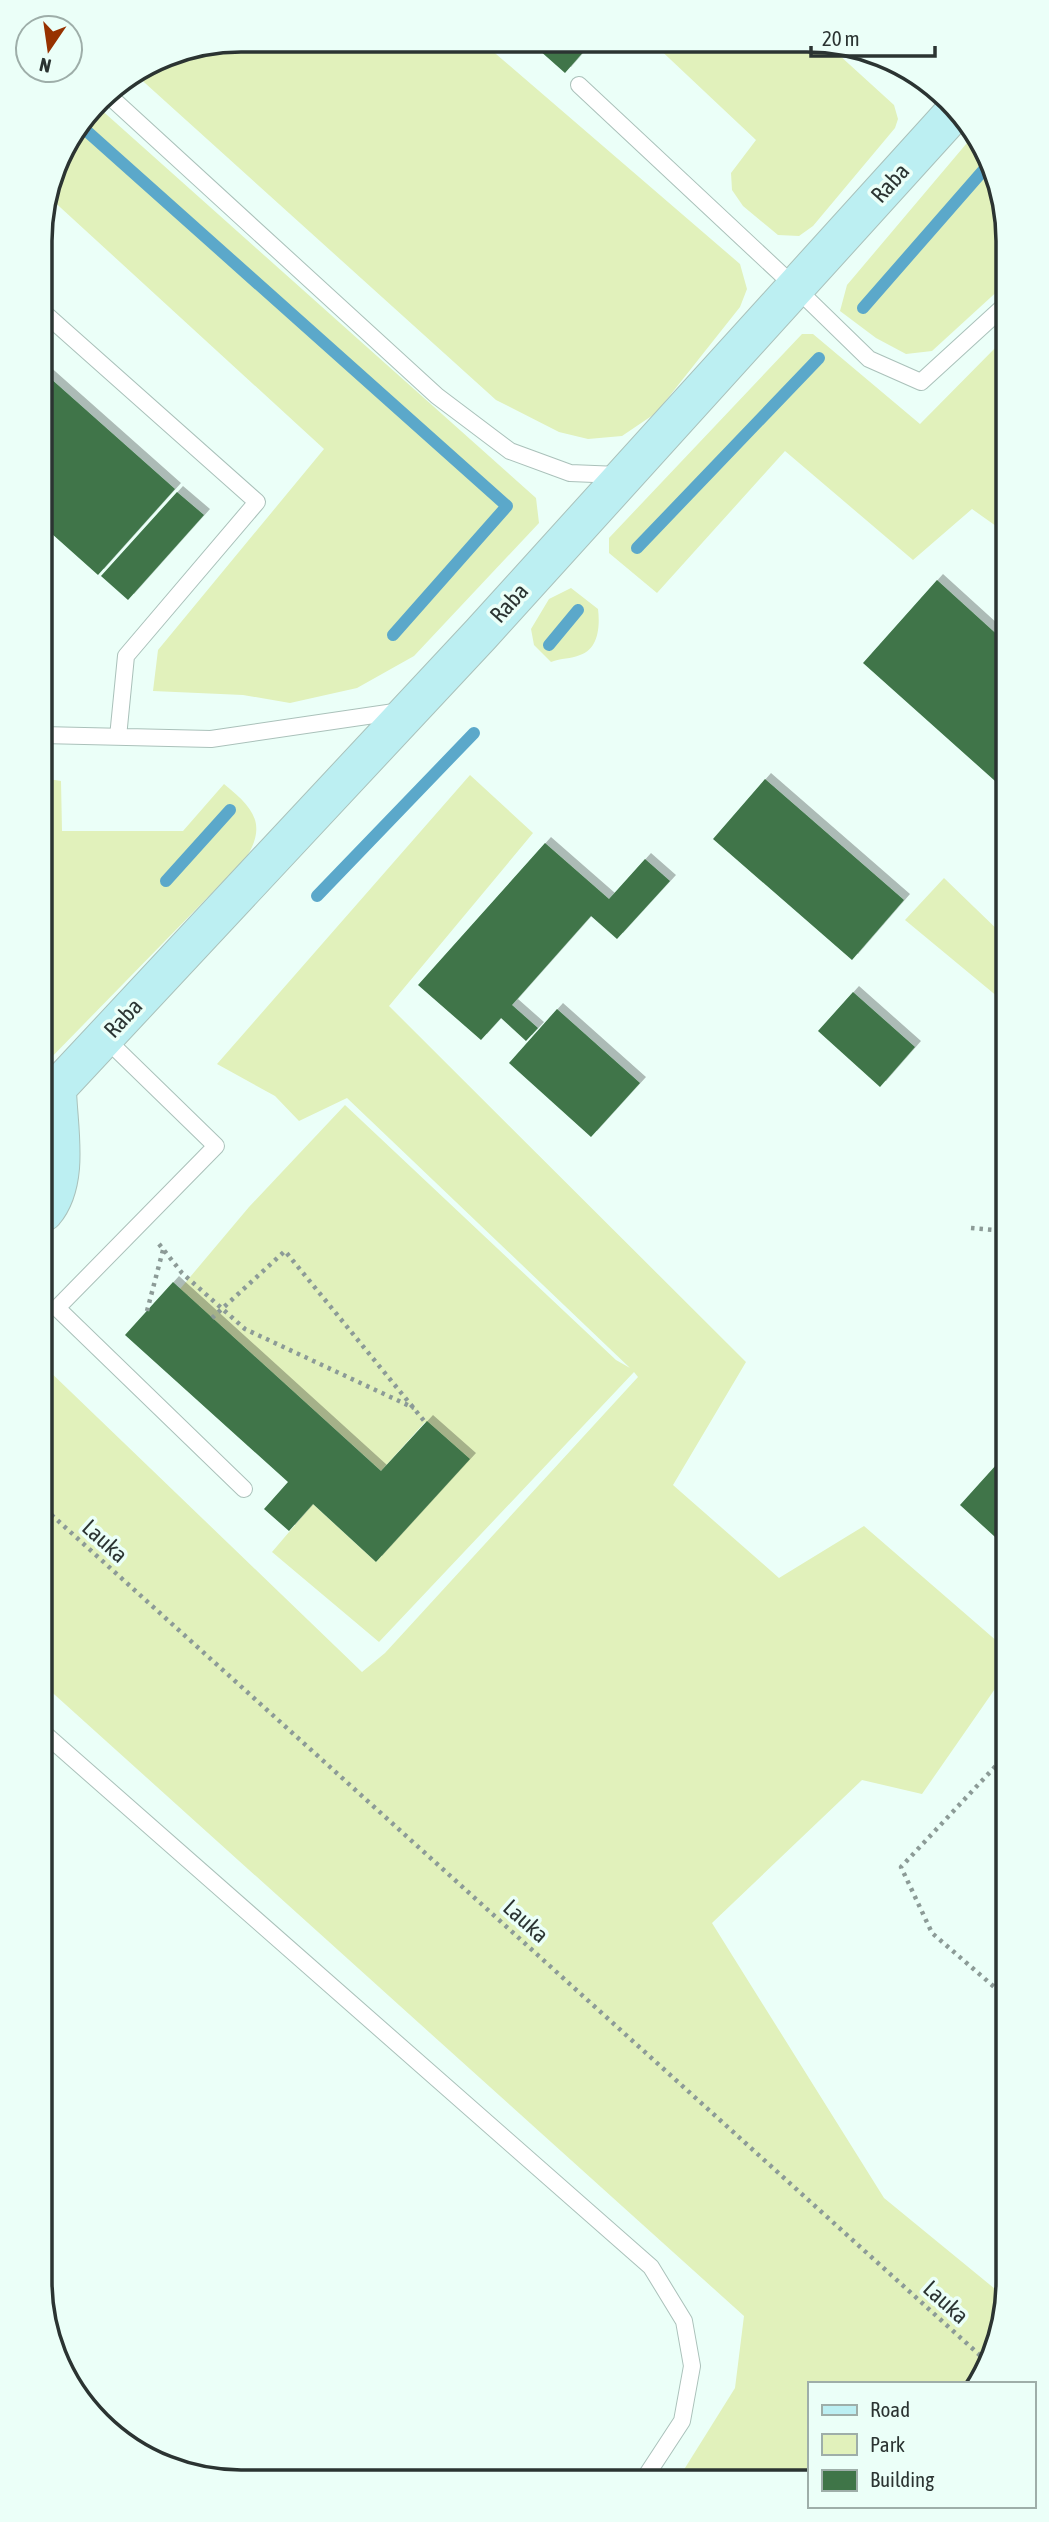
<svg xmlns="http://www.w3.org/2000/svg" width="1049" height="2522" font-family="'Asap Condensed',sans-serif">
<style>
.green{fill:#e1f1bb}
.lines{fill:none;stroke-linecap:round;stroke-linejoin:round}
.stream{stroke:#5ba8ca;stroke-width:12}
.building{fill:#3f7548;filter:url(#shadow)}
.lane-casing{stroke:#aac1ba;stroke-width:18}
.secondary-casing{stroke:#aac1ba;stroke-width:40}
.path{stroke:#8c9b97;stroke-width:4.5;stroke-dasharray:3.5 5;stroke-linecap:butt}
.lane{stroke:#fff;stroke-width:16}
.secondary{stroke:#bceff2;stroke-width:38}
.labels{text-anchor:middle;stroke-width:7;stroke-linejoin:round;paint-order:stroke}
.street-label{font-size:23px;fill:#2b3432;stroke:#ebfff8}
.rim{fill:none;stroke:#2b3432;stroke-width:3.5}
</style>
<defs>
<filter id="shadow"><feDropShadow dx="6" dy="-6" stdDeviation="0" flood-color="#0004"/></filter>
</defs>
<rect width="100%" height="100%" fill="#ebfff8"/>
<path class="green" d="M241,40l241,2 258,222 7,25 -7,18 -84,106 -34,23 -34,3 -29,-7 -63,-32 -361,-326 30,-19z
M653,43l174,1 67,61 4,14 -3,9 -82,98 -14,10 -21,-1 -35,-29 -11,-16 -1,-17 25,-33z
M97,106l439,392 3,25 -125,133 -57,32 -67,15 -47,-8 -90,-4 5,-41 166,-201 -275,-252 12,-44z
M972,137l30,53v97l-70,64 -26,3 -30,-16 -36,-27 7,-26z
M802,334h11l107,90 82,-83 1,190 -31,-22 -59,51 -128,-109 -128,142 -48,-40v-15z
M571,588l27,21c2,16 1,40 -18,46 -9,4 -19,3 -29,7l-17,-17 -3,-16 18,-30z
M470,775l63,58 -144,173 357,356 -73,123 106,93 85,-52 142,123v24l-84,121 -60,-14 -150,143 172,275 122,100 -32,86h-165v91l-129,1 55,-88 9,-72 -699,-630 -1,-320 318,306 23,-19 253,-276 -4,-5 -255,270 -107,-90 41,-48 63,58 93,-103 -44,-37 -44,49 -201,-182 69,-82 96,-102 271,255 14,8 -283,-270 -48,23 -24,-25 -58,-32z
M42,778l19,3 1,50h121l41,-47c28,23 44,39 22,74l-203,208z
M944,878l60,58v66l-99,-82z"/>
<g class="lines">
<path class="stream" d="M81,126l426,380 -114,129
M863,308l125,-143
M637,548l182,-190
M549,645l29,-35
M166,881l64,-71
M317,896l157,-163"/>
</g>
<path class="building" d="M530,42h62l-27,31z
M41,370l134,119 -77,86 -56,-50z
M177,492l27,23 -76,85 -27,-24z
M937,580l66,60 1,149 -141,-126z
M765,779l139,121 -52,60 -139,-121z
M545,843l64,56 36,-40 25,22 -53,58 -26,-23 -79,89 26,23 -12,13 -25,-23 -20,22 -63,-55z
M853,992l62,55 -35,40 -62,-56z
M557,1009l83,74 -49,54 -82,-74z
M173,1282l208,189 46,-50 43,38 -94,103 -63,-58 -24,27 -25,-22 24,-27 -163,-147z
M1006,1454v93l-46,-42z"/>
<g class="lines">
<g class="lane-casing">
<path id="lane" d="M579,85l216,202 74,72 52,23 81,-74
M106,93l331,303 73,55 60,22 49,2
M41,310l216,192 -131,154 -8,81
M42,735l169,4 190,-28
M105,1038l111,108 -159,162 187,181
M45,1734l606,533 33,54 8,45 -10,55 -36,55"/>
</g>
<g class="secondary-casing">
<path id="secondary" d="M43,1103l438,-469 475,-524
M44,1212c26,-31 14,-84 13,-122"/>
</g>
<path class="path" d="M971,1228l34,3
M159,1244l23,29 63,56 169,79
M147,1311l16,-61
M212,1318l73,-67 140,171
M45,1509l939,850
M1007,1754l-106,113 31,66 75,65"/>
<use href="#lane" class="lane"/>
<use href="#secondary" class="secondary"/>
</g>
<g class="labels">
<g class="street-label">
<text transform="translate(890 183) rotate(-48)" y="8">Raba</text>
<text transform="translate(509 603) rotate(-48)" y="8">Raba</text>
<text transform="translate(123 1018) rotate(-47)" y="8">Raba</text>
<text transform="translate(105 1541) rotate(42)" y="8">Lauka</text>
<text transform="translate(526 1921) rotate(42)" y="8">Lauka</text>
<text transform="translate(946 2302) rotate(42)" y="8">Lauka</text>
</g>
</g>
<path d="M0 0H1049V2522H0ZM241 52H807A189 189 0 0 1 996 241V2281A189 189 0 0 1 807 2470H241A189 189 0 0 1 52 2281V241A189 189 0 0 1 241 52Z" fill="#ebfff8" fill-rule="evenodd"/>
<path class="rim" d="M241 52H807A189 189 0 0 1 996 241V2281A189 189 0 0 1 807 2470H241A189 189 0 0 1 52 2281V241A189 189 0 0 1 241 52Z"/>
<rect x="808" y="2382" width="228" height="126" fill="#ebfff8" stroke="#9eaea9" stroke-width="2"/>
<rect x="822" y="2405" width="35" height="10" fill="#bceff2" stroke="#9eaea9" stroke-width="2"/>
<text x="870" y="2417" font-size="21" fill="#2b3432">Road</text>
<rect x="822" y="2434" width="35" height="21" fill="#e1f1bb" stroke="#9eaea9" stroke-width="2"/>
<text x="870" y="2452" font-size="21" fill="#2b3432">Park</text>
<rect x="822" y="2470" width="35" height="21" fill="#3f7548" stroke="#9eaea9" stroke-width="2"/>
<text x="870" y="2487" font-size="21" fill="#2b3432">Building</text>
<g transform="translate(49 49) rotate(193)"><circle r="33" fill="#ebfff8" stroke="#9eaea9" stroke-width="2"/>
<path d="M0-5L12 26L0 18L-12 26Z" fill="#973200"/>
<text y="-10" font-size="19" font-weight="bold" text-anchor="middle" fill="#2b3432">N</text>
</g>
<path d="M811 46v10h124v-10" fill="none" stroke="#2b3432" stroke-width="3.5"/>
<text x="822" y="46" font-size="21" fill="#2b3432" stroke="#ebfff8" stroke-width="5" paint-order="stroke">20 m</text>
</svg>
